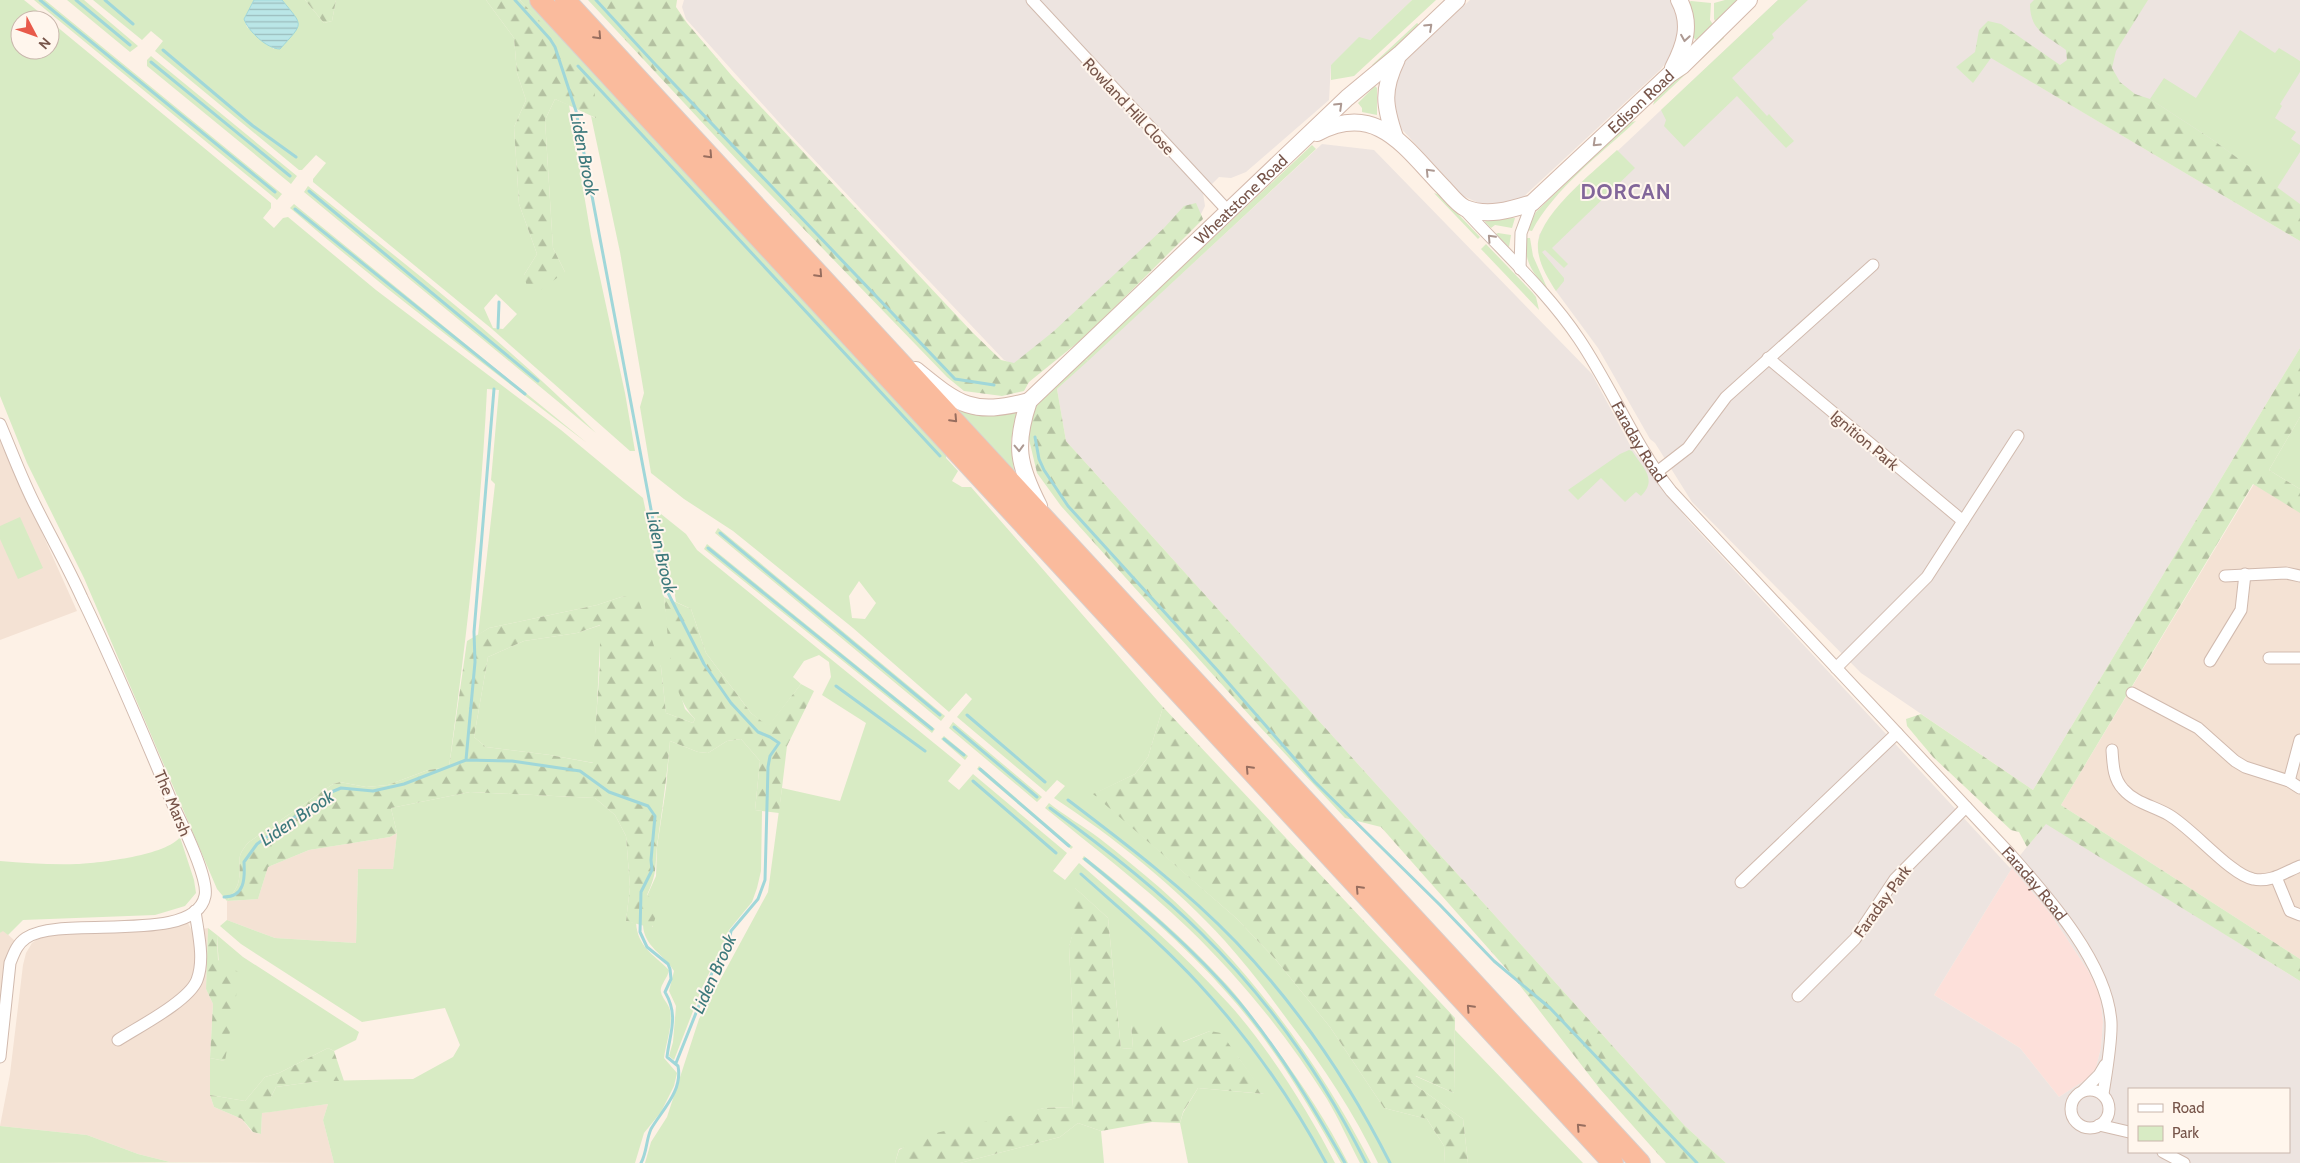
<svg xmlns="http://www.w3.org/2000/svg" width="2300" height="1163" font-family="Cabin,sans-serif">
<style>
.residential{fill:#f4e2d4}
.commercial{fill:#fde0da}
.industrial{fill:#ede4e0;fill-rule:evenodd}
.green{fill:#d8ebc4;fill-rule:evenodd}
.forest{fill:url(#forest-firs);fill-rule:evenodd}
.water{fill:url(#water-rules);stroke:#a0d7d9}
.lines{fill:none;stroke-linecap:round;stroke-linejoin:round}
.stream{stroke:#a0d7d9;stroke-width:3}
.minor-casing{stroke:#d1baae;stroke-width:13}
.secondary-casing{stroke:#d4b9ac;stroke-width:18}
.trunk-casing{stroke:#d9cfcc;stroke-width:22}
.minor{stroke:#fff;stroke-width:11}
.secondary{stroke:#fff;stroke-width:16}
.trunk{stroke:#fabb9d;stroke-width:20}
.oneway{stroke:#ad9992}
.oneway2{stroke:#986e5f}
.labels{text-anchor:middle;stroke-width:4;stroke-linejoin:round;paint-order:stroke}
.street-label{font-size:16px;fill:#77554a;stroke:#fff6ed}
.water-label{font-size:18px;font-style:italic;fill:#3d797c;stroke:#fff6ed}
.district-label{font-size:21px;font-weight:bold;letter-spacing:1px;fill:#82669a;stroke:#fff6ed}
</style>
<defs>
<pattern id="forest-firs" width="22" height="20" patternUnits="userSpaceOnUse" patternTransform="scale(1.25)"><rect width="22" height="20" fill="#d8ebc4"/><path d="M5 1l3.5 6h-7zM16 11l3.5 6h-7z" fill="#b4c1a1"/></pattern>
<pattern id="water-rules" width="6" height="5" patternUnits="userSpaceOnUse" patternTransform="scale(1.25)"><rect width="6" height="5" fill="#bae6e7"/><path d="M0 2.5h6" fill="none" stroke="#9cbdbd"/></pattern>
</defs>
<rect width="100%" height="100%" fill="#fdf1e6"/>
<path class="residential" d="M0,439l77,172 -77,29z
M2254,484l46,28v447l-239,-154z
M397,833l-4,37 -35,-1 -2,74 -81,-5 -48,-18v-19l31,-2 10,-32 41,-17 81,-13z
M188,923l4,8 16,-3 -2,61 7,15 -3,54v37l4,12 28,12 10,13 9,2 1,-21 66,-9 -5,16 11,43 -164,-1 -32,-8 -51,-19 -87,-9 10,-52 13,-109 3,-12 6,-10 10,-7 121,-8z
M3,930l12,11 -9,16 -6,77v-101z"/>
<path class="commercial" d="M2012,868l38,45 39,59 11,23 3,27 -2,26 -5,20 -9,11 -28,18 -39,-49 -86,-53z"/>
<path class="industrial" d="M684,0h728l-42,40 -39,25 -2,35 -83,72 -15,6 -12,-1 -16,16 2,13 -7,14 -162,155 -32,-15 -219,-231 -99,-110 -4,-12z
M1470,0h201l9,22 -7,32 -13,16 -124,115 -16,15 -9,5 -30,-1 -18,-8 -65,-71 -4,-8v-42l8,-11z
M1778,0h522v227l-310,-170 310,184v107l-267,442 -172,-117 -169,-171 -37,-59 -5,-4 -52,-91 -42,-57 -15,-29 -3,-12 1,-15 20,-29z
M1322,144l52,6 218,224 39,73 57,73 322,348 36,-45 254,158v182h-574l-41,-37 -619,-685 -9,-52zM2012,868l38,45 39,59 11,23 3,27 -2,26 -5,20 -9,11 -28,18 -39,-49 -86,-53zM2129,1089h160v63h-160z"/>
<path class="green" d="M0,0h24l25,20h-29v30h30v-29l221,182v5l-8,10 11,10 9,-10 5,-1 88,73 185,140 82,68 21,99 10,77 11,35 10,10 -2,4 -27,-10 -5,-46 -37,-71 -27,9 -108,23 -11,7 17,-151 -4,-4 8,-90 -12,-1c-6,127 -21,252 -38,378l-21,3 -40,15 -22,2 -26,-5 -7,2 -84,58c-15,16 -7,19 -10,37 -1,9 -7,15 -12,22l-10,-12 -133,-311 -57,-115 -27,-67z
M34,0h11l237,194 -5,6z
M67,0h17l54,46 -8,6z
M93,0h161l-10,19 3,8 27,22 8,-49h23l19,23 8,-2 4,-21h150l28,38 3,35 9,27 -12,27 5,77 18,50 -13,21 41,-3 -12,-24 -8,-128 10,-21 14,6 22,131 34,157 10,58h-5l-138,-122 -179,-147v-3l13,-16 -10,-8 -14,15h-3l-144,-119 8,-10 -12,-10 -9,9zM496,294l21,20 -14,15 -10,-1 -9,-20z
M520,0h10l417,450 -1,8 12,13 -6,10 10,6h9l192,220 -15,50 -13,17 -41,20 142,124 40,42 54,67 54,81 43,11 17,27 1,17h-67c-24,-50 -55,-97 -89,-141 -20,-28 -41,-55 -64,-81 -48,-53 -111,-104 -171,-143l11,-12 -8,-6 -11,12 -89,-75 15,-18 -6,-6 -17,19 -96,-84 -120,-97 -49,-32 -33,-26 -11,-66 4,-14 -24,-141 -29,-136 4,2 -50,-90zM859,581l17,22 -11,16 -13,-1 -3,-22z
M1412,0h24l-82,76 -23,4v-15l28,-28 11,3z
M1725,0h15l-24,23 -2,-4v-16z
M1778,0h30l-36,34 2,4 -42,40 35,38 2,-2 25,27 -8,7 -49,-52 -53,51 -20,-21 2,-6 -5,-10z
M1691,1l20,2 -1,17 4,6 -17,15 -3,-3v-20l-5,-16z
M1417,23l4,3 -47,40 -2,-1z
M2240,30l35,23 4,-5 21,13v11l-20,32 2,2 -7,12 21,14 -5,7 9,6v7l-23,36 -64,-48 -63,-41 14,-21 32,20z
M1722,35l2,3 -71,67 2,-6z
M151,56l146,120 -6,8 -144,-118v-6z
M1375,86l2,2v27l-15,-3v-4l-4,-5z
M1636,121c-33,31 -83,69 -104,110l-5,-1 9,-18 92,-89z
M1312,145l4,4 -228,212 -3,-3z
M1617,150l18,18 -83,80 16,16 -4,4 -19,-18 -3,2 22,26v3l-8,10c-8,-12 -17,-27 -18,-42 -3,-32 57,-78 79,-99z
M308,186c98,79 199,157 288,247l-292,-241z
M1434,193l6,2 40,42 -2,2z
M294,204l293,239c-100,-76 -201,-153 -297,-235z
M1515,218l-3,10 -17,-3 -4,3 -6,-6 1,-3z
M1498,233l13,2 -2,12 -13,-13z
M1525,238h5l3,18 15,34c-16,-18 -23,-27 -23,-52z
M1486,244l46,48 4,5 3,13 -58,-61z
M957,410l32,6 28,-5 -6,30 3,30z
M2300,417v72l-31,-19z
M1629,450l3,1c11,17 26,28 9,45l-5,-4 -11,10 -24,-24 -23,22 -10,-10 52,-36z
M656,510l30,24 11,16 264,215 -13,16 11,9 14,-16 94,79 -14,18 12,9 14,-17c52,45 104,90 150,141 38,42 80,108 106,159h-147l-8,-40 3,-10 15,-25 66,6 -26,-37 -28,-26 -28,11 -51,-17 2,23 -12,1 -13,-131 -33,-30 3,28 -9,31 6,117 -3,43 -28,1 -145,41 -4,14h-250l6,-21 16,-25 32,-98 69,-127 14,-104 58,13 26,-78 -44,-28 9,-18 -2,-15 -10,-7 -15,6 -11,16 8,7 -33,43 -17,-14 -45,-60 -15,-44 -15,-7 -4,-24 -5,-2z
M20,517l23,51 -25,11 -18,-40v-13z
M718,528l227,188 -4,5 -226,-188z
M707,544l228,185 -3,4 -228,-184z
M601,625l-7,138 -44,-8 -64,-8 -12,-10 14,-80 36,-16 53,-8z
M953,722l89,75 -5,5 -88,-74z
M944,736l24,20 -3,4 -24,-21z
M741,739l19,22 -5,49 7,1 -1,60 -4,17 -5,14 -23,28 -6,20 -12,19 -9,19 -28,72 -5,-4 4,-14 3,-36 -7,-15 5,-20c-10,-17 -30,-24 -31,-46l10,2 -6,-31 9,-20 1,-29 9,-59 4,-47 28,11 10,1 19,-12z
M979,766l94,81 -2,2 -94,-80z
M470,792l125,6 20,17 11,21 4,51 -4,34 10,2c2,24 17,31 33,47 -1,8 -10,16 -8,22 1,6 7,11 9,18 3,15 -4,33 -6,48l13,15 -3,13 -13,26 -17,21 -9,30h-301l-11,-43 5,-16 -57,8v-15l5,-10 43,-6 94,-2 40,-22 7,-12 -15,-37 -83,14 -121,-78 -21,-18 7,-6 48,18 81,5 2,-74h35l4,-36 -6,-25z
M1049,803c16,13 34,23 50,35 21,16 41,33 61,50 88,78 157,171 211,275h-11c-11,-21 -21,-44 -33,-64 -39,-62 -86,-120 -139,-171 -45,-43 -95,-81 -143,-120z
M180,837l14,43 2,13 -11,13 -30,9 -132,5 -15,15 -5,-4 -3,2v-72c25,2 52,4 77,3 23,-1 90,-9 103,-27z
M1084,856c51,40 100,82 144,130 18,20 33,43 49,64 26,36 51,73 71,113h-7c-33,-59 -68,-119 -114,-170 -44,-50 -94,-92 -145,-134z
M217,935l26,22 116,75 -3,8 -22,11 -6,-3 -49,25 -14,4 -20,24 -35,-6v-37l15,3z
M1455,1030l128,133h-115l-5,-44 -52,-37 4,-6 39,17z
M1078,1123l23,8 3,32h-144l100,-26z
M0,1126l87,9 51,19 32,8h61l-231,1z"/>
<path class="forest" d="M305,0h31l-4,21 -8,2z
M486,0h34l74,79 2,39 -41,-19 -10,21 8,128 12,24 -35,26 -6,-23 13,-21 -18,-50 -5,-77 12,-27 -9,-27 -3,-35z
M588,0h89l-1,7 11,16 45,53 240,256 29,28 13,3 40,-32 110,-103 20,-22 12,-3 7,16 -116,116 -58,47 -5,9 -22,5 -38,-5 -17,-14 -207,-214z
M2034,0h114l-32,51 -4,17 8,14 15,12 15,5 63,41 87,64v37l-309,-183 -18,25 -17,-16 19,-15 4,-22 9,-9 13,3 59,41 7,-5 -1,-10c-20,-15 -36,-19 -36,-46z
M2300,348v69l-31,53 31,19v24l-47,-29 -192,321 239,154v22l-254,-157 -19,23 -8,-15 -8,-2 -78,-73 -26,-31 -1,-7 15,-5 112,76z
M1085,358l3,3 -31,28 9,52 619,685 41,37h-60l-66,-74 -89,-115 -130,-147 -36,-9 -84,-90 -200,-222 -24,-33 -9,-38 7,-29z
M624,596l15,5 22,66 5,46 27,10 2,-4c-28,-29 -26,-84 -31,-122l27,12 15,44 45,60 17,13 33,-42 13,7 -27,55 -8,67 -24,-3 5,-49 -19,-22 -14,2 -19,12 -10,-1 -28,-11c-3,35 -8,70 -13,105 -2,22 0,28 -10,49l13,9 -8,24 -26,-7 4,-34 -4,-51 -11,-21 -20,-17 -125,-6 -79,16 6,25 -7,4 -81,13 -41,17 -10,32 -31,2c5,-7 11,-13 12,-22 3,-18 -5,-21 10,-37l84,-58 7,-2 26,5 22,-2 40,-15 21,-3 18,-126 22,-13 108,-23zM600,625v38l-7,100 -43,-8 -64,-8 -12,-10 14,-80 36,-16 53,-8z
M1163,707l292,311 -1,75 -38,-17 -5,6 52,37 5,44h-23l-1,-17 -17,-27 -43,-11 -54,-81 -54,-67 -40,-42 -143,-124 42,-20 13,-17z
M1074,887l34,31 13,131 12,-1 -2,-23 49,-3 3,20 27,-11 11,2 44,61 -67,-6 -15,24 -3,11 -28,-1 -51,9 -23,-8 -18,14 -100,26h-65l4,-13 24,-14 121,-28 28,-1 3,-43 -6,-117 8,-31 -9,-12z
M208,928l9,7 1,25 22,13 -15,88 -15,-3 3,-54 -7,-15z
M328,1048l6,3 10,30h-25l-43,6 -5,10v15l-9,1 -1,21 -8,-2 -11,-13 -28,-12 -4,-12 35,6 20,-24 14,-4z"/>
<path class="water" d="M254,0h28c22,27 22,22 -2,49 -13,0 -32,-18 -36,-30z"/>
<g class="lines">
<path class="stream" d="M40,0l235,192
M76,0l54,45
M105,0l28,24
M515,0l35,39 5,8 21,64 90,478 38,75 27,39 27,29 12,5 9,6 -9,13 -2,11 -3,113 -7,19 -27,32 -4,21 -15,21 -36,90
M596,0l57,62 302,317 39,6
M163,50l90,76 43,31
M151,62l139,114
M578,66l362,390
M309,191l229,190
M295,209l230,185
M498,328l1,-26
M1035,437l4,22 5,11 24,36 150,165 97,111 125,123 54,56 56,47 147,155
M720,533l220,182
M708,548l224,181
M836,686l89,65
M967,715l78,67
M954,727l83,70
M944,739l20,16
M466,760l9,-98 -1,-30 20,-243
M980,769l89,77
M973,781l83,72
M1068,800c58,44 117,89 168,142 63,66 113,140 154,221
M1050,808c52,38 105,79 151,125 68,67 123,146 165,230
M1085,859c54,44 108,89 153,142 42,50 75,106 107,162
M1081,874c39,35 81,70 117,109 50,54 93,115 128,180
M224,897c21,0 21,-19 20,-35l13,-18 72,-51 12,-5 32,3 31,-7 62,-24 46,1 68,10 29,21 39,14 7,10 -4,44 1,10 -11,22 -1,40 7,15 21,17 2,5 1,10 -6,13c14,24 5,40 2,65l11,9c5,25 -16,44 -27,63 -5,11 -4,23 -10,34"/>
<g class="minor-casing">
<g id="minor">
<path d="M1032,0l196,211"/>
<path id="s1" d="M1463,208c39,43 84,83 116,131 33,49 55,105 92,152l339,363c38,43 97,109 101,168 1,20 -5,52 -8,72"/>
<path d="M1520,269l1,-36 11,-30"/>
<path d="M1768,358l195,163"/>
<path d="M0,424c12,28 22,56 36,83 15,30 32,60 46,91 33,68 62,137 91,207 9,19 36,73 32,91 -10,50 -144,18 -179,42 -9,6 -12,15 -16,25l-10,94"/>
<path d="M1657,472l31,-24 38,-51 147,-132"/>
<path d="M2225,576l61,-3 14,3"/>
<path d="M2269,658h31"/>
<path d="M2210,661l31,-51 4,-36"/>
<path d="M1836,668l91,-91 91,-141"/>
<path d="M2132,693l66,35 37,33 10,6 44,14 11,7"/>
<path d="M2112,750c1,14 1,28 11,39 12,14 31,17 46,26 24,14 62,60 84,64 17,4 32,-7 47,-13"/>
<path d="M2289,781l11,-41"/>
<path d="M2276,877l14,34 10,4"/>
<path d="M1741,882l156,-149"/>
<path d="M1798,996l57,-57 40,-60 71,-72"/>
<path d="M118,1040c20,-13 71,-39 79,-60 8,-21 1,-47 -2,-69"/>
<circle cx="2090" cy="1109" r="19"/>
<path d="M2084,1090l15,-15 6,-10"/>
<path d="M2099,1125l30,7"/>
<path d="M2163,1152l21,11"/>
</g>
</g>
<g class="secondary-casing">
<g id="secondary">
<path d="M1673,68c12,-23 19,-44 6,-68"/>
<path id="s2" d="M1317,133c60,-32 88,15 126,54 6,6 14,17 22,21 22,9 45,2 67,-5l138,-129 12,-8 67,-66"/>
<path d="M1395,137c-11,-32 -13,-47 2,-78"/>
<path d="M916,370c43,35 56,46 113,31"/>
<path id="s3" d="M1039,506c-21,-41 -25,-61 -10,-105l318,-303 53,-44 57,-54"/>
</g>
</g>
<g class="trunk-casing">
<path id="trunk" d="M540,0l1073,1163
M565,0l1075,1163"/>
</g>
<use href="#minor" class="minor"/>
<use href="#secondary" class="secondary"/>
<use href="#trunk" class="trunk"/>
</g>
<defs><path id="oneway-chevron" d="M-2-3.5L2.5 0L-2 3.5" fill="none" stroke-width="1.6" stroke-linecap="round" stroke-linejoin="round" transform="scale(1.25)"/></defs>
<g class="oneway">
<use href="#oneway-chevron" transform="translate(1429 27) rotate(-43)"/>
<use href="#oneway-chevron" transform="translate(1685 38) rotate(99)"/>
<use href="#oneway-chevron" transform="translate(1339 106) rotate(-44)"/>
<use href="#oneway-chevron" transform="translate(1596 143) rotate(137)"/>
<use href="#oneway-chevron" transform="translate(1429 172) rotate(-134)"/>
<use href="#oneway-chevron" transform="translate(1491 238) rotate(-133)"/>
<use href="#oneway-chevron" transform="translate(1019 448) rotate(88)"/>
</g>
<g class="oneway2">
<use href="#oneway-chevron" transform="translate(598 36) rotate(47)"/>
<use href="#oneway-chevron" transform="translate(709 155) rotate(47)"/>
<use href="#oneway-chevron" transform="translate(819 274) rotate(47)"/>
<use href="#oneway-chevron" transform="translate(954 419) rotate(47)"/>
<use href="#oneway-chevron" transform="translate(1249 769) rotate(-133)"/>
<use href="#oneway-chevron" transform="translate(1359 889) rotate(-133)"/>
<use href="#oneway-chevron" transform="translate(1470 1008) rotate(-133)"/>
<use href="#oneway-chevron" transform="translate(1580 1127) rotate(-133)"/>
</g>
<g class="labels">
<g class="street-label">
<text dy="6" stroke="none"><textPath href="#s2" startOffset="400">Edison Road</textPath></text>
<text transform="translate(1129 106) rotate(47)" y="6">Rowland Hill Close</text>
<text dy="6" stroke="none"><textPath href="#s3" startOffset="402">Wheatstone Road</textPath></text>
<text dy="6" stroke="none"><textPath href="#s1" startOffset="294">Faraday Road</textPath></text>
<text transform="translate(1865 440) rotate(40)" y="6">Ignition Park</text>
<text transform="translate(173 803) rotate(67)" y="6">The Marsh</text>
<text dy="6" stroke="none"><textPath href="#s1" startOffset="888">Faraday Road</textPath></text>
<text transform="translate(1882 901) rotate(-54)" y="6">Faraday Park</text>
</g>
<g class="water-label">
<text transform="translate(584 154) rotate(79)" y="6">Liden Brook</text>
<text transform="translate(661 552) rotate(77)" y="6">Liden Brook</text>
<text transform="translate(297 818) rotate(-34)" y="6">Liden Brook</text>
<text transform="translate(714 974) rotate(-66)" y="6">Liden Brook</text>
</g>
<g class="district-label">
<text x="1626" y="199">DORCAN</text>
</g>
</g>
<rect x="2128" y="1088" width="162" height="65" fill="#fff6ed" stroke="#c9b6ac"/>
<rect x="2138" y="1104" width="25" height="8" fill="#ffffff" stroke="#c9b6ac"/>
<text x="2172" y="1113" font-size="15" fill="#77554a">Road</text>
<rect x="2138" y="1126" width="25" height="15" fill="#d8ebc4" stroke="#c9b6ac"/>
<text x="2172" y="1138" font-size="15" fill="#77554a">Park</text>
<g transform="translate(35 35) rotate(131)"><circle r="24" fill="#fff6ed" stroke="#c9b6ac"/>
<path d="M0-4L9 19L0 12L-9 19Z" fill="#e85a4a"/>
<text y="-8" font-size="14" font-weight="bold" text-anchor="middle" fill="#77554a">N</text>
</g>
</svg>
